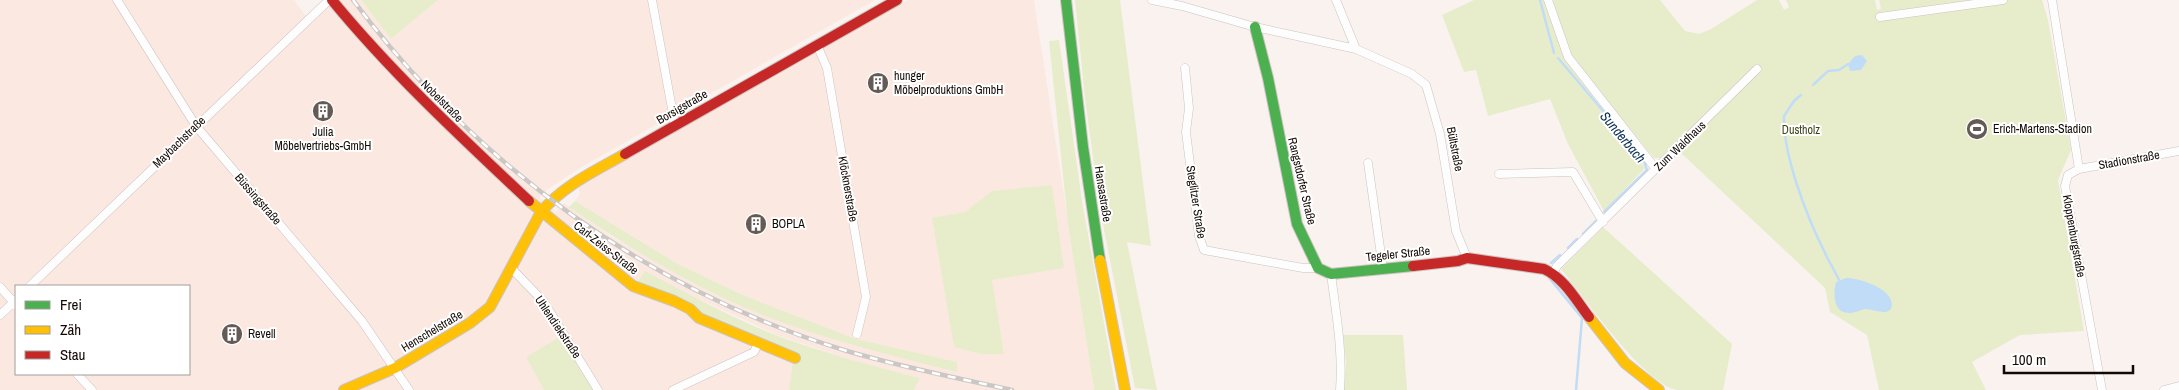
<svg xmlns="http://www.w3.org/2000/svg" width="2179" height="390" font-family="'Archivo Narrow',sans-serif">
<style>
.built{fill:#fbe9e1;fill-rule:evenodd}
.green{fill:#e7edcb}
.water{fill:#c1dcf7}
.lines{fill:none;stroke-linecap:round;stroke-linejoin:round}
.stream{stroke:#c1dcf7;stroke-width:2.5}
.street-casing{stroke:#ccc3bf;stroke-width:9}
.fast-casing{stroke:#ccc3bf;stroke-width:12}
.slow-casing{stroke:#ccc3bf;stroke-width:12}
.jam-casing{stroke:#ccc3bf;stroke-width:12}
.street{stroke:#fefdfd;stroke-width:8}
.fast{stroke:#4caf50;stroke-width:10}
.slow{stroke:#ffc107;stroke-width:10}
.jam{stroke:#c62828;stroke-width:10}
.rail-casing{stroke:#cac7c5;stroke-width:4.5}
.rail{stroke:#fff;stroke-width:2.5;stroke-dasharray:8;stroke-linecap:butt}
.labels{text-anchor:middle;stroke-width:4;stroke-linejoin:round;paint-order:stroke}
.poi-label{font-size:12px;fill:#130904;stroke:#fff;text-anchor:start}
.street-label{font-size:12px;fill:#130904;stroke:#fff}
.park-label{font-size:12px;fill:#3a4514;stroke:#fff}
.water-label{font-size:14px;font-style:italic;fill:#093152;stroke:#fff}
</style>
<rect width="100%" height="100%" fill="#faf2ef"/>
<path class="built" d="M0,0h294l12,16 18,-16h37l30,39 47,-39h437l-295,168 -33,22 -8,8 17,14 8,-9 47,33 69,40 41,21 65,26 170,39 -100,-23 -113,-44 -65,-31 -103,-63 5,-7 -2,-9 329,-185h127l60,390h-180l6,-12 -54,-13 -89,-30 -87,-40 -45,-24 148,87 -4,32h-789zM16,286h173v88h-173z"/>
<path class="green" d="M361,0h77l-47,39z
M1075,0h45l31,246 -24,-4 30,148 -22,-2 -35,-179 -15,-111z
M1474,0h70l17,49 7,13 77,106 -41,43 -36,-67 -18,-45 -62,17 -12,-46 -12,2 -22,-57z
M1556,0h104l25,31 14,3 12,-5 46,-29h22l5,10 5,-3 -3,-7h89l2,10 4,-1 -2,-9h163l6,20 23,130 -13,30 26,151 -64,4 -48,27 14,28h-107l-12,-55 -37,-23 -5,-24 -144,-135 21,-19 -7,-9 -35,33h-6l-78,-95 -11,-21 -15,-41z
M1059,40l23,161 34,189h-22l-26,-166 -19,-183z
M1052,185l12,83 -72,12 12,74h-23l-27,-7 -22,-129 33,-6 27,-21z
M575,201l103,63 65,31 113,44 101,23v10c-80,-20 -163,-40 -238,-76 -52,-25 -102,-56 -150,-89z
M1603,227l129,117 -9,46c-15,0 -31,0 -46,0 -32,-5 -94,-94 -116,-121z
M645,271c42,22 89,48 133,65 47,17 94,30 142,42l-6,12h-125l4,-32 -157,-74z
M1343,335h60l4,55h-63l2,-28z
M561,336l33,54h-50l-18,-33z"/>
<path class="water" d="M1862,55l5,6 -6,9 -11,1 -2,-7 7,-8z
M1846,278c14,0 52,12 45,31 -7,7 -17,0 -26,0 -5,1 -10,4 -15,4 -17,1 -17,-20 -14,-31z"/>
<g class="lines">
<path class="stream" d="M1540,0l14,53
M1558,58l75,88
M1813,85l15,-14 11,-1 9,-6
M1801,95l-7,6 -10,15c-1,40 23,101 41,137 4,9 10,18 14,27
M1604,212l43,-42 -5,-14
M1583,234l13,-13
M1568,248l9,-9
M1551,263l9,-8
M1550,279l32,39 -6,72"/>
<g class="street-casing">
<path id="street" d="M117,0l79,126 166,195 47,69
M652,0l23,125
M1152,0l30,6 73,21 101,22 56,25 14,11 14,49 16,97 11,27
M1336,0l20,49
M1548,0l20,57 88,112
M2052,0l27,169 -11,6 -3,11 37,204
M1880,17l123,-17
M817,45l10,23 39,229 -9,37
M1185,68l4,40 -3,24 13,104 5,14 99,18h15
M1368,163l15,106
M2079,169l100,-18
M1499,174l74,-2 30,50
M512,269l32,33 54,88
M1553,273l4,-7 200,-197
M1331,274c5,39 12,77 9,116
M30,286l299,-286
M0,287l16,18
M0,315l16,-15
M77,374l15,16
M673,390l81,-38 4,-8
M2164,390l15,-4"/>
</g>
<g class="fast-casing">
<path id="fast" d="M1066,0l17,147 17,113
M1255,27l13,51 29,146 21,44 13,6 82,-8"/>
</g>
<g class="slow-casing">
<path id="slow" d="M529,201l104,85 41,15 16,8 9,9 96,40
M1100,260l25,130
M1589,317l36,46 34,27
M344,390l51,-22 75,-45 20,-16 51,-95c23,-27 54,-41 84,-58"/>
</g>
<g class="jam-casing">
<path id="jam" d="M332,0c60,73 129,137 197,201
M625,154l272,-154
M1413,266l45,-5 9,-3 77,11c20,9 32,31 45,48"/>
</g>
<use href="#street" class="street"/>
<use href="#fast" class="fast"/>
<use href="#slow" class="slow"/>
<use href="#jam" class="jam"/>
<g class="rail-casing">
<path id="rail" d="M353,0c123,165 296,291 494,351 54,16 110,27 165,39"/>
</g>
<use href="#rail" class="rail"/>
</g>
<defs>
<g id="building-disc" transform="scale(1.125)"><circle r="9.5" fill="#645b56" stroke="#fff"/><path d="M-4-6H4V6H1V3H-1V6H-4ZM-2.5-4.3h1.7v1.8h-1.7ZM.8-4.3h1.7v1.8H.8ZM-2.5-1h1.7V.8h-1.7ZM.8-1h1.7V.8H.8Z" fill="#fff"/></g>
<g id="stadium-disc" transform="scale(1.125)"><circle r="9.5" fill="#645b56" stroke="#fff"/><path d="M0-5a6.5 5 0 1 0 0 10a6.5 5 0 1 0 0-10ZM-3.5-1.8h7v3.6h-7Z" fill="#fff"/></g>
</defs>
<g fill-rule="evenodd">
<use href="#building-disc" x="878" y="83"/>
<use href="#building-disc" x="323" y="111"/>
<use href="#stadium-disc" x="1977" y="129"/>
<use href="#building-disc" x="756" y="224"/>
<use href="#building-disc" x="232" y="334"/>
</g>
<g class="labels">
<g class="poi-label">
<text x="894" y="80">hunger<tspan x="894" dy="14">Möbelproduktions GmbH</tspan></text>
<text x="1993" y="133">Erich-Martens-Stadion</text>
<text x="323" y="136" text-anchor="middle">Julia<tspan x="323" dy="14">Möbelvertriebs-GmbH</tspan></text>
<text x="772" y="228">BOPLA</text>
<text x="248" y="338">Revell</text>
</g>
<g class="street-label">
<text transform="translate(442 101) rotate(45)" y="4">Nobelstraße</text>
<text transform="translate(682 107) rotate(-30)" y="4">Borsigstraße</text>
<text transform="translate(179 142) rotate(-44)" y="4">Maybachstraße</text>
<text transform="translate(1680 146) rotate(-44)" y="4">Zum Waldhaus</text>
<text transform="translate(1455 149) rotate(79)" y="4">Bültstraße</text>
<text transform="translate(2129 160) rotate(-10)" y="4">Stadionstraße</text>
<text transform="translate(1302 181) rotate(77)" y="4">Rangstdorfer Straße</text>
<text transform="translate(848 189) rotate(80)" y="4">Klöcknerstraße</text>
<text transform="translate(1103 194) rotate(81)" y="4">Hansastraße</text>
<text transform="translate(258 199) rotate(49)" y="4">Büssingstraße</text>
<text transform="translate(1196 202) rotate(81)" y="4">Steglitzer Straße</text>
<text transform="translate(2074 236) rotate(80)" y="4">Kloppenburgstraße</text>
<text transform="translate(606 248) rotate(38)" y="4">Carl-Zeiss-Straße</text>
<text transform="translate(1398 254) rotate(-6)" y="4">Tegeler Straße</text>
<text transform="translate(558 327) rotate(56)" y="4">Uhlendiekstraße</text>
<text transform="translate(432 331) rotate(-31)" y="4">Henschelstraße</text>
</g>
<g class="park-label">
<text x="1801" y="134">Dustholz</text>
</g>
<g class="water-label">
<text transform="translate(1623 137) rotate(50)" y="5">Sunderbach</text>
</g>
</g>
<rect x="15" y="285" width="175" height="90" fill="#ffffff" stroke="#a19d9b"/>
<rect x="25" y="301" width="25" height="8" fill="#4caf50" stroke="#a19d9b"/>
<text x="60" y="310" font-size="15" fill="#130904">Frei</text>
<rect x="25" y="326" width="25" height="8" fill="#ffc107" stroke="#a19d9b"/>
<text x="60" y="335" font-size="15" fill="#130904">Zäh</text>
<rect x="25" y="351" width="25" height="8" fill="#c62828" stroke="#a19d9b"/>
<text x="60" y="360" font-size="15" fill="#130904">Stau</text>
<path d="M2004 365v8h129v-8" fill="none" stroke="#130904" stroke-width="2.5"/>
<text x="2012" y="365" font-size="15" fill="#130904" stroke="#ffffff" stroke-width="4" paint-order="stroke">100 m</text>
</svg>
